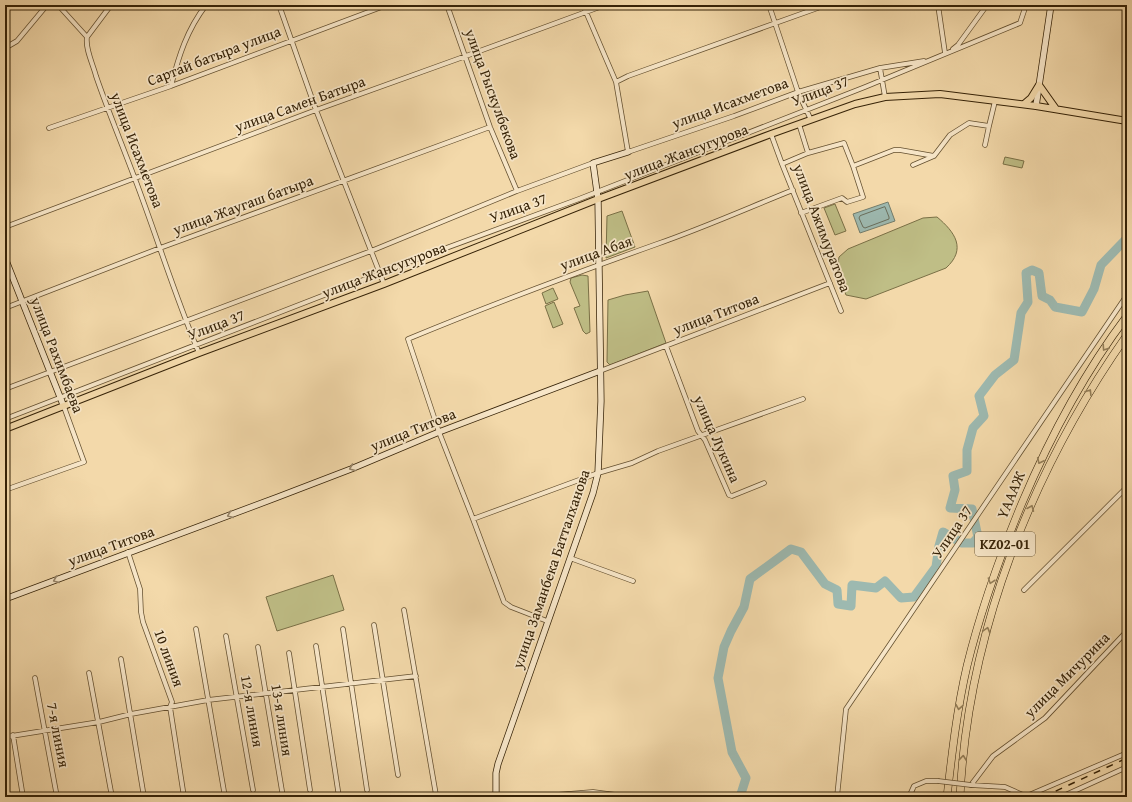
<svg xmlns="http://www.w3.org/2000/svg" width="1132" height="802" font-family="'Gentium Book Plus',serif">
<style>
.green{fill:#bfbe86;stroke:#7a7046}
.water{fill:#9db9b0;stroke:#737d6c}
.lines{fill:none;stroke-linecap:round;stroke-linejoin:round}
.shore{stroke:#696e5c;stroke-width:1}
.river{stroke:#9db9b0;stroke-width:9}
.street-casing{stroke:#645030;stroke-width:5.5}
.secondary-casing{stroke:#352207;stroke-width:7}
.primary-casing{stroke:#352207;stroke-width:8}
.highway-casing{stroke:#352207;stroke-width:8}
.street{stroke:#f7e6c8;stroke-width:4}
.secondary{stroke:#f7e6c8;stroke-width:5.5}
.primary{stroke:#f3d9aa;stroke-width:6}
.highway{stroke:#f3d9aa;stroke-width:7}
.rail{stroke:#352207;stroke-width:1.5;stroke-dasharray:7 7;stroke-linecap:butt}
.street-bridge-casing{stroke:#645030;stroke-width:5.5;stroke-linecap:butt}
.street-bridge{stroke:#f7e6c8;stroke-width:4}
.oneway{stroke:#947e58}
.oneway2{stroke:#968468}
.labels{text-anchor:middle;stroke-width:3.5;stroke-linejoin:round;paint-order:stroke}
.shield{fill:#f7e6c8;stroke:#6f5d41;stroke-width:1}
.shield-label{font-size:14px;font-weight:bold;fill:#352207}
.street-label{font-size:15px;fill:#352207;stroke:#f7e6c8}
</style>
<rect width="100%" height="100%" fill="#f3d9aa"/>
<filter id="stains"><feTurbulence type="fractalNoise" baseFrequency=".005" numOctaves="4"/><feColorMatrix values="0 0 0 0 .2 0 0 0 0 .09 0 0 0 0 .02 0 0 0 .5 -.17"/></filter>
<radialGradient id="worn" r=".72"><stop offset=".6" stop-color="#630" stop-opacity="0"/><stop offset="1" stop-color="#630" stop-opacity=".3"/></radialGradient>
<path class="green" d="M1005,157l19,4 -2,7 -19,-4z
M835,204l11,27 -11,4 -11,-27z
M622,211l13,36 -29,11 1,-42z
M937,217c18,15 30,32 9,51l-80,31 -20,-4 -9,-25 2,-13 9,-8 75,-31z
M582,275l6,1 2,56 -4,2 -3,-3 -9,-23 6,-2 -10,-24 1,-4z
M553,288l5,11 -12,5 -4,-11z
M648,291l18,52 -56,22 -3,-3 1,-62 17,-5z
M554,302l9,22 -10,4 -8,-22z
M333,575l11,35 -67,21 -11,-34z"/>
<path class="water" d="M888,202l7,19 -35,12 -7,-19z"/>
<g class="lines">
<path class="shore" d="M885,207l4,10v2l-24,9 -2,-1 -4,-9 1,-2z"/>
<path class="river" d="M740,797l6,-19 -14,-26 -14,-74 6,-31 7,-16 13,-24 6,-28 41,-30 10,3 24,32 12,6 1,14 13,2 1,-21 24,3 9,-7 16,17 13,-1 22,-30 3,-21 4,-14 19,11h11l5,-6 -6,-28 -22,-1 5,-18 -2,-14 14,-5v-21l6,-22 11,-12 -5,-20 16,-21 19,-15 7,-47 7,-11 -2,-29 6,-3 7,3 3,23 8,4 5,7 27,5 12,-23 7,-24 26,-27"/>
<g class="street-casing">
<path id="street" d="M58,5l29,32
M111,5l-24,32c-2,12 6,27 9,39 12,35 26,68 39,103 22,58 40,117 64,174
M279,5l37,105 68,174
M447,5l43,122 27,64
M583,5l33,77 12,70 106,-36 64,-24 -29,-87
M938,5l7,48
M5,48l12,-7 30,-36
M953,49l5,-4 29,-40
M880,68l5,29
M616,82l12,-6 198,-71
M171,86c8,-31 16,-56 35,-81
M811,120l-13,-28 82,-24 44,-7
M799,124l9,29 -26,11 59,147
M49,128l122,-42 216,-81
M771,134l11,30
M985,145l4,-19
M808,153l36,-10 9,23 41,-16h6l34,6
M913,165l21,-9 16,-21 19,-12 20,3 6,-25
M793,190c-45,18 -90,38 -136,54 -84,30 -167,61 -249,95l31,93 34,87 125,-46 34,-10 26,-12 145,-52
M801,213l41,-15 5,4 16,-5 -10,-31
M5,227l311,-117 150,-54 139,-51
M5,308l155,-60 330,-121
M666,346l32,85 7,9 24,55 3,1 32,-13
M600,371l230,-88
M5,389l366,-138 146,-60 76,-28
M5,419l425,-165 149,-55 286,-112 155,-64 6,-18
M5,490l79,-28 -20,-55
M473,519l31,83 7,5 36,14
M128,552l12,37 1,23 2,10 29,80 -2,5 14,90
M570,558l63,23
M1024,590l103,-103
M404,610l32,185
M374,625l24,150
M196,629l29,168
M343,629l24,161
M226,636l27,154
M316,646l23,151
M258,647l25,150
M289,653l21,137
M121,659l23,138
M89,673l23,124
M35,678l22,119
M13,735l10,62
M5,737l94,-15 32,-8 77,-14 208,-24
M971,785l22,-29 52,-38 82,-87
M971,785l34,2 18,8h6l98,-42
M531,797l62,-5 23,3
M837,797l9,-88 281,-414
M909,797l5,-11 12,-5h12
M1061,797l66,-30"/>
</g>
<g class="secondary-casing">
<path id="secondary" d="M1036,106l15,-101
M5,258l59,149
M5,599l273,-102 73,-28 88,-37 161,-61
M496,797v-24l2,-9 95,-271 5,-20 3,-72 -3,-202 -5,-36 35,-11"/>
</g>
<g class="primary-casing">
<path id="primary" d="M1024,104l7,-6 8,-13 17,24
M5,429l194,-76 185,-69 214,-85 173,-65 84,-30 30,-7 55,-3 96,12 91,15"/>
</g>
<g class="highway-casing">
<path id="highway" d="M947,797c5,-44 10,-88 20,-131 14,-57 33,-110 55,-163 28,-66 62,-130 105,-187
M960,797c8,-165 72,-327 167,-462"/>
</g>
<use href="#street" class="street"/>
<use href="#secondary" class="secondary"/>
<use href="#primary" class="primary"/>
<use href="#highway" class="highway"/>
<path class="rail" d="M1043,797l84,-39"/>
<g class="street-bridge-casing">
<path id="street-bridge" d="M938,781l33,4"/>
</g>
<use href="#street-bridge" class="street-bridge"/>
</g>
<defs><path id="oneway-chevron" d="M-2-3.5L2.5 0L-2 3.5" fill="none" stroke-width="1.6" stroke-linecap="round" stroke-linejoin="round"/></defs>
<g class="oneway">
<use href="#oneway-chevron" transform="translate(1105 348) rotate(124)"/>
<use href="#oneway-chevron" transform="translate(1089 392) rotate(-58)"/>
<use href="#oneway-chevron" transform="translate(1040 461) rotate(115)"/>
<use href="#oneway-chevron" transform="translate(1031 508) rotate(-67)"/>
<use href="#oneway-chevron" transform="translate(991 581) rotate(109)"/>
<use href="#oneway-chevron" transform="translate(987 630) rotate(-74)"/>
<use href="#oneway-chevron" transform="translate(959 707) rotate(100)"/>
<use href="#oneway-chevron" transform="translate(963 758) rotate(-84)"/>
</g>
<g class="oneway2">
<use href="#oneway-chevron" transform="translate(352 468) rotate(158)"/>
<use href="#oneway-chevron" transform="translate(230 515) rotate(159)"/>
<use href="#oneway-chevron" transform="translate(56 580) rotate(159)"/>
</g>
<g class="labels">
<rect class="shield" x="975" y="532" width="60" height="24" rx="3"/>
<g class="shield-label">
<text x="1005" y="549">KZ02-01</text>
</g>
<g class="street-label">
<text transform="translate(214 56) rotate(-21)" y="5">Сартай батыра улица</text>
<text transform="translate(820 91) rotate(-21)" y="5">Улица 37</text>
<text transform="translate(493 94) rotate(70)" y="5">улица Рыскулбекова</text>
<text transform="translate(730 103) rotate(-20)" y="5">улица Исахметова</text>
<text transform="translate(300 104) rotate(-20)" y="5">улица Самен Батыра</text>
<text transform="translate(137 150) rotate(69)" y="5">улица Исахметова</text>
<text transform="translate(686 152) rotate(-21)" y="5">улица Жансугурова</text>
<text transform="translate(243 205) rotate(-20)" y="5">улица Жаугаш батыра</text>
<text transform="translate(518 208) rotate(-20)" y="5">Улица 37</text>
<text transform="translate(822 228) rotate(69)" y="5">улица Ажимуратова</text>
<text transform="translate(596 253) rotate(-20)" y="5">улица Абая</text>
<text transform="translate(384 270) rotate(-21)" y="5">улица Жансугурова</text>
<text transform="translate(716 314) rotate(-21)" y="5">улица Титова</text>
<text transform="translate(216 325) rotate(-21)" y="5">Улица 37</text>
<text transform="translate(57 355) rotate(69)" y="5">улица Рахимбаева</text>
<text transform="translate(413 430) rotate(-22)" y="5">улица Титова</text>
<text transform="translate(717 439) rotate(66)" y="5">улица Лукина</text>
<text transform="translate(1011 495) rotate(-67)" y="5">ҮАААЖ</text>
<text transform="translate(952 532) rotate(-56)" y="5">Улица 37</text>
<text transform="translate(111 546) rotate(-20)" y="5">улица Титова</text>
<text transform="translate(551 569) rotate(-71)" y="5">улица Заманбека Батталханова</text>
<text transform="translate(169 658) rotate(70)" y="5">10 линия</text>
<text transform="translate(1067 675) rotate(-45)" y="5">улица Мичурина</text>
<text transform="translate(252 711) rotate(80)" y="5">12-я линия</text>
<text transform="translate(282 720) rotate(81)" y="5">13-я линия</text>
<text transform="translate(58 735) rotate(79)" y="5">7-я линия</text>
</g>
</g>
<rect width="1132" height="802" fill="none" stroke="#f3d9aa" stroke-width="20"/>
<rect x="6" y="6" width="1120" height="790" fill="none" stroke="#352207" stroke-width="2"/>
<rect x="10" y="10" width="1112" height="782" fill="none" stroke="#352207"/>
<rect width="100%" height="100%" filter="url(#stains)"/>
<rect width="100%" height="100%" fill="url(#worn)"/>
</svg>
